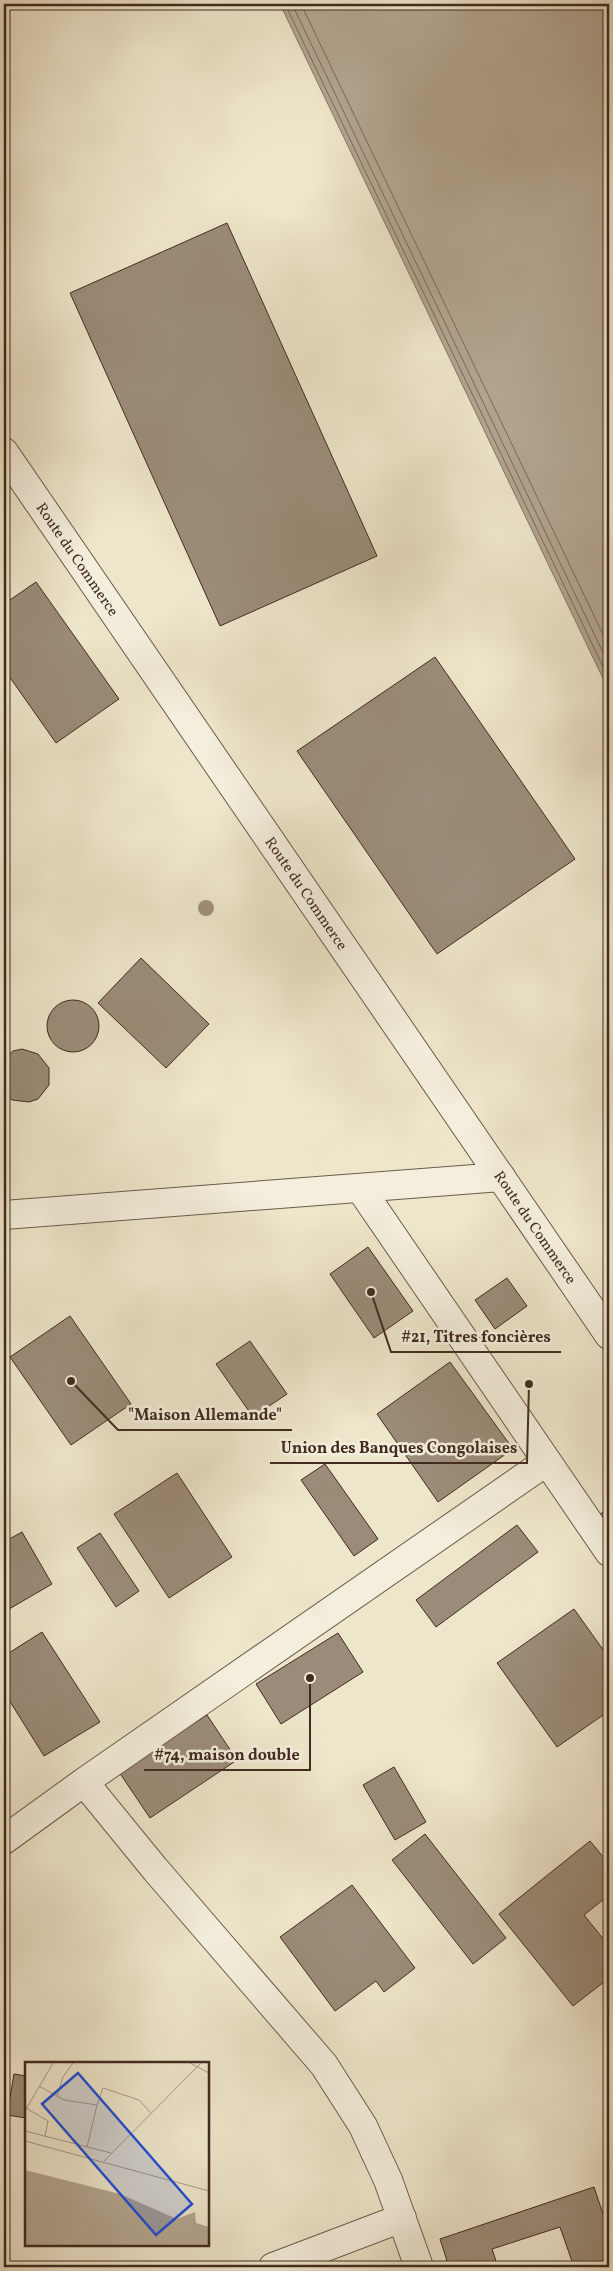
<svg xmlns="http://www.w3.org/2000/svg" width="613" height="2271" font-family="Vollkorn,serif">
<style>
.water{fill:#b3a691;stroke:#857564}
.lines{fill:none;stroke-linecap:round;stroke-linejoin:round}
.shore{stroke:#7a6858;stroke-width:1}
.building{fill:#9b8c79;stroke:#412b20}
.minor-casing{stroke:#6c5a4b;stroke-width:30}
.tertiary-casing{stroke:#6c5a4b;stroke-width:30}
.minor{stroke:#f4efdd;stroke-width:28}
.tertiary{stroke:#f4efdd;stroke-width:28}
.tree{fill:#9f907c}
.labels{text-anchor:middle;stroke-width:5;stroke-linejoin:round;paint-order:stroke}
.street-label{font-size:15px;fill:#412b20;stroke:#f4efdd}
.inset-road{fill:none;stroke:#a99b87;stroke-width:1}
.view{fill:#1d4ed8;fill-opacity:0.15;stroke:#1d4ed8;stroke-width:2.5}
.inset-edge{fill:none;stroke:#412b20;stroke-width:2.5}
.leader{fill:none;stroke:#412b20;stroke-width:2}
.callout-dot{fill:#412b20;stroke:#f4efdd;stroke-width:2}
.callout-label{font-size:16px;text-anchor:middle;font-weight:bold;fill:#412b20;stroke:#f4efdd;stroke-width:5;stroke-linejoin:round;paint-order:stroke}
</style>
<rect width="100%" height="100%" fill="#eee6cb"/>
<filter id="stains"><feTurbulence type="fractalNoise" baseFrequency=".004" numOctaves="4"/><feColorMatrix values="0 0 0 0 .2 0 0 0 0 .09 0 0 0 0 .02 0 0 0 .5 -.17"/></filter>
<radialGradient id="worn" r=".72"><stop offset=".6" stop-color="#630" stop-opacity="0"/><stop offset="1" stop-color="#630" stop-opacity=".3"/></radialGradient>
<path class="water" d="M280,4h329v687z"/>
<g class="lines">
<path class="shore" d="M285,4l324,675
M292,4l317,661
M301,4l308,643"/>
</g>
<path class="building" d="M227,223l150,333 -157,70 -150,-333z
M36,582l83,117 -63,44 -52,-74v-65z
M435,657l140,202 -138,95 -140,-203z
M141,958l68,66 -43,44 -68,-65z
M47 1026a26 26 0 1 1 52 0a26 26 0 1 1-52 0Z
M22,1049l16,5 11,14v17l-11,14 -9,3 -17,-2 -8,-7v-34l9,-8z
M368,1247l45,64 -39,27 -44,-64z
M507,1278l20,28 -32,23 -20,-29z
M70,1316l61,88 -60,41 -61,-88z
M250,1341l37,53 -34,23 -37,-53z
M450,1362l63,87 -75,53 -61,-88z
M325,1464l53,75 -24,17 -53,-76z
M177,1473l55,84 -63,41 -55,-84z
M609,1508v28l-13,-19z
M517,1525l21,27 -102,75 -20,-27z
M22,1532l30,52 -48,28v-70z
M100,1533l39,58 -23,16 -39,-59z
M574,1609l35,49v53l-52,36 -60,-84z
M42,1632l58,90 -56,34 -40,-64v-36z
M338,1633l25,39 -82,52 -25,-40z
M207,1715l30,45 -87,58 -31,-46z
M394,1767l32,55 -31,18 -32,-55z
M425,1834l81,104 -33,26 -81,-104z
M590,1841l19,23v31l-25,20 25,31v19l-5,4 5,9 -36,28 -74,-92z
M352,1885l63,83 -31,24 -8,-11 -41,30 -55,-74z
M14,2074l12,2v42l-19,-3z
M594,2187l15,45v35h-35l-14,-40 -68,22 6,18h-49l-9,-28z"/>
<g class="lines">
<g class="minor-casing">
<path id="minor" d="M360,1188l249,364
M4,1215l497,-38
M4,1840l80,-58
M273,2267l129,-49
M419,2267l-31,-87 -25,-54 -39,-61 -169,-196 -71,-87 462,-320"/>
</g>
<g class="tertiary-casing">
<g id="tertiary">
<path id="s1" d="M4,452l605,883"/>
</g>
</g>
<use href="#minor" class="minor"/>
<use href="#tertiary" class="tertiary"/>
</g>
<circle class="tree" cx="206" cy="908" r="8"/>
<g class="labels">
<g class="street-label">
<text dy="5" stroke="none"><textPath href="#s1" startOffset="130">Route du Commerce</textPath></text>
<text dy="5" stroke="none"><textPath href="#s1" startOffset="535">Route du Commerce</textPath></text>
<text dy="5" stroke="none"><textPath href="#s1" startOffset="940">Route du Commerce</textPath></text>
</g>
</g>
<g transform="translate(25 2062)">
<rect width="184" height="184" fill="#eee6cb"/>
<path d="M0,108l95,24 57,25 18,-7 1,11 13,4v18h-184z" fill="#b3a691"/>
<path class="inset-road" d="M165,1l19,10M14,24l25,14 33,5 -10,42M32,34l6,-19 10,-14M72,43l6,-17 36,12 12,13M1,46l22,13 -3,15M0,49l28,-48M0,69l86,22M0,79l184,50M79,99l97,-98"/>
<path class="view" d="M53,11l114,131 -36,31 -114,-131z"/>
<rect width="184" height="184" class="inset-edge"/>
</g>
<path class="leader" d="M371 1292L391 1352H561M71 1381L118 1430H292M529 1384L527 1463H270M310 1678L310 1770H144"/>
<g class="callout-dot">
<circle cx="371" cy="1292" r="5"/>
<circle cx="71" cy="1381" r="5"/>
<circle cx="529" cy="1384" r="5"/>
<circle cx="310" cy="1678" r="5"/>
</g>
<g class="callout-label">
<text x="476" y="1342">#21, Titres foncières</text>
<text x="205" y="1420">"Maison Allemande"</text>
<text x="399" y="1453">Union des Banques Congolaises</text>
<text x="227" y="1760">#74, maison double</text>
</g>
<rect width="613" height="2271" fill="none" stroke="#eee6cb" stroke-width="20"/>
<rect x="5" y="5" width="603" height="2261" fill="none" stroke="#412b20" stroke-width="2.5"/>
<rect x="10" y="10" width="593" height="2251" fill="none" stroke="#412b20"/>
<rect width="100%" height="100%" filter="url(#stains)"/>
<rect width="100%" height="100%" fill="url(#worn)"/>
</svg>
